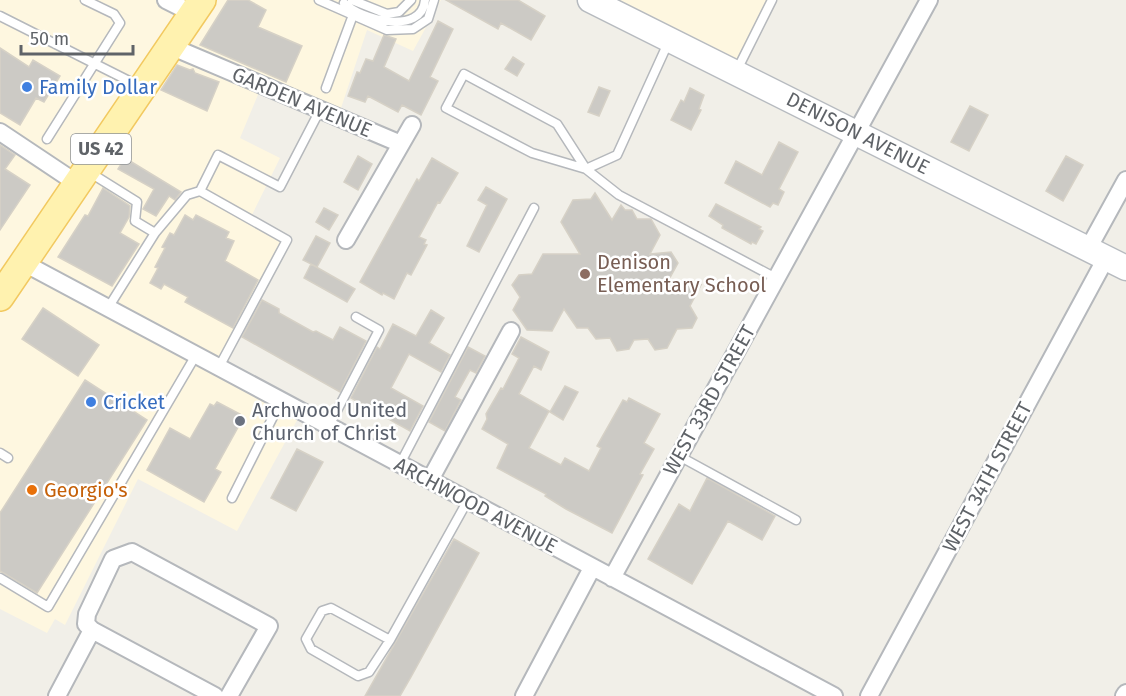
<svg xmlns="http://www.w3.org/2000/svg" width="1126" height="696" font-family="'Fira Sans',sans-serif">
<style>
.commercial{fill:#fef7e0}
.building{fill:#cccac5;stroke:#d6d1c6;stroke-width:1.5}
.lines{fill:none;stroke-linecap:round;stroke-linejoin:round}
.lane-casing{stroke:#b5b8bc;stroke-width:11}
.street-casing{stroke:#b5b8bc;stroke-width:20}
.secondary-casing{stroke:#b6babf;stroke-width:27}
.primary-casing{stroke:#f2c960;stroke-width:30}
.lane{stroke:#fff;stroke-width:8}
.street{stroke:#fff;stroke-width:16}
.secondary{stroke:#fff;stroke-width:24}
.primary{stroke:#fff2af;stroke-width:27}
.shop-dot{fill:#3f7fe0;stroke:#fff;stroke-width:2}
.education-dot{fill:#8d6e63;stroke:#fff;stroke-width:2}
.worship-dot{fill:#6b7280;stroke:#fff;stroke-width:2}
.food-dot{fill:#e8710a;stroke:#fff;stroke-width:2}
.labels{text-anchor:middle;stroke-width:5;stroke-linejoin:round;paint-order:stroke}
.shield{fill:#fff;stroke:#8f9295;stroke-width:1.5}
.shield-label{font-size:18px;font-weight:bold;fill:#5f6368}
.shop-label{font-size:20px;fill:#366cbe;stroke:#fff;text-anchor:start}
.street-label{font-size:20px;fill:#5f6368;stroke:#fff}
.education-label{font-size:20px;fill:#785e54;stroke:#fff;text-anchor:start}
.worship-label{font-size:20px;fill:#5b616d;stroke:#fff;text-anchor:start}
.food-label{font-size:20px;fill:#c56008;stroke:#fff;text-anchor:start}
</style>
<rect width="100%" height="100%" fill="#f1efe8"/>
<path class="commercial" d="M0,0h441l-28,51 -46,-21 -29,87 -76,-32 -22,53 40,20 -30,61 37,21 -68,127 83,44 -65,120 -99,-52 -73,146 -10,-6 -8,14 -47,-24z
M590,0h184l-38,72z"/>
<path class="building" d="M228,0h20l18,10 -8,17 44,19 -16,36 -86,-37z
M446,0h72l27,16 -14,24 -30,-17 -3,6z
M438,21l15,8 -23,48 8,4 -17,34 -19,-10 -4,7 -30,-16 -3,6 -17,-6 9,-24 3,1 6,-14 7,2 11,-26 12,4 -12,28 25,14z
M0,48l29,19 4,-7 27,16 -16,26 -8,-4 -16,27 -20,-12z
M513,57l11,7 -7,12 -12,-7z
M177,65l13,5 3,-1 2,4 24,9 -12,29 -46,-21z
M599,87l11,4 -11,25 -11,-4z
M690,88l14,7 -5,14 2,1 -10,20 -20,-10 10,-20 3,2z
M970,106l18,9 -19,36 -18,-9z
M779,142l19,10 -19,37 5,3 -6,13 -5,-2 -3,4 -45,-24 11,-22 26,14z
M0,145l15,10 -10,14 25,16 -30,45z
M358,156l14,8 -14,26 -14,-8z
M1066,156l17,9 -20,36 -17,-10z
M125,158l56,34 -6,8 -6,-4 -13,20 -13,-7 11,-20 -36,-20z
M432,158l26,15 -18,30 -2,-1 -19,35 7,3 -2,4 3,1 -16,30 -4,-2 -13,26 -11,-6 -1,2 -22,-13 57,-103 2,2z
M486,187l21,12 -28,53 -12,-6 20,-41 -9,-5z
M103,188l27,18 -1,11 -9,16 19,11 -27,42 -54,-29 27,-42 3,1z
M595,193l17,27 9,-15 4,5h7l5,9h14l9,16 -10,19 21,-2 7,11 -12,22 23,-1 2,4 10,-3 -11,21 7,12 -5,10 -15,1 -10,19 -12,2 -7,-11 -14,1 -5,9 -12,2 -7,-13 -14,1 -8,-11h-11l-13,-19 -12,22 -25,-1 -14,-20 7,-13 -8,-12 7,-10 13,-1 11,-20h37l-19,-32 12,-22 18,-1z
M716,204l45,23 -2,2 4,2 -7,13 -4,-2 -1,2 -29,-16 1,-3 -14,-9z
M324,208l14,7 -9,15 -13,-8z
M185,215l8,5 3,-5 33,17 -3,6 8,3 -9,20 33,19 -25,48 -48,-26 3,-5 -24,-13 -3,5 -11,-6 8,-15 -3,-1 10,-19 -3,-1 8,-14 4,2z
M316,236l14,7 -13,24 -14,-7z
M311,264l44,25 -8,13 -43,-24z
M262,300l17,9v4l34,19 3,-1 17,9 7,-13 26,14 -26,51 -98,-55z
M43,308l56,37 -21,31 -56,-37z
M431,310l13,8 -15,25 21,12 -9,17 -32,-18 -18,34 32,18 -13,25 -59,-33 26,-51 3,2 13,-25 23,12z
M521,337l28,15 -8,18 -7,-4 -15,28 30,17 -20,37 32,17 4,-7 24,13 12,-23 -4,-2 26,-46 4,2 2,-4 31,16 -16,29 10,6 -14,25 3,1 -31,58 -46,-24 -21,-13 1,-2 -49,-26 11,-24 -26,-15 5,-10 -1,-5 15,-26 2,1 16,-31 -7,-4z
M468,347l17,9 -9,17 -6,-3 -15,27 6,3 -16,31 -16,-9z
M85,380l62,40 -110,173 -37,-22v-58z
M565,386l13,6 -15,28 -13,-8z
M217,402l23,12 -3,5 4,3 -26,47 6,3 -17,30 -57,-32 23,-42 20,11 20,-35 4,2z
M297,449l26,13 -27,49 -25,-13z
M707,478l68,38 -13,24 -34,-19 -36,63 -44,-25 31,-55 11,7z
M454,539l25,14 -68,124 -11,19h-35z"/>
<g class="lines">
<g class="lane-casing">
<path id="lane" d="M319,0l68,30 26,-1 15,-10 6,-19
M352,0l35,14 12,-2 12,-12
M344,3c16,17 78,33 81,-3
M0,16l139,70
M668,43l-51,112 -31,14 -54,-16 -86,-45 18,-34 93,50 29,45 33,26 157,83
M736,72l36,-72
M326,88l27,-73
M47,139l73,-116 -6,-9 -29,-14
M89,172l48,30 -2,19 20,12
M200,191l18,-36 62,32 40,-77
M108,308l47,-75 32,-38 13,-4 87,49 -68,127
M329,426l50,-96 -23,-13
M0,453l8,5
M679,456l117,64
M400,464l134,-256
M232,498l49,-97
M0,578l48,29 148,-252
M390,640l-59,-32 -9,3 -16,28 5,10 47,27 11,-4 21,-32 78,-140"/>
</g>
<g class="street-casing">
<path id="street" d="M166,0l26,13
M170,46l231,98
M0,132l78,52
M346,240l66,-115
M1088,249l38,-69
M24,263l810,433
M430,480l81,-149
M612,578l317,-578
M57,696l35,-66
M215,696l-123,-66 -6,-6 1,-10 26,-55 19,-7 137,74 -40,70
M524,696l68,-128
M869,696l237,-438
M1124,696l2,-3"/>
</g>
<g class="secondary-casing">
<path id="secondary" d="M590,0l536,268"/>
</g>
<g class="primary-casing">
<path id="primary" d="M0,297l202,-297"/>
</g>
<use href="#lane" class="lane"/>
<use href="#street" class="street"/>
<use href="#secondary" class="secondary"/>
<use href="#primary" class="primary"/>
</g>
<g class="shop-dot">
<circle cx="27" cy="87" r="6"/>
<circle cx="91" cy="402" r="6"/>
</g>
<circle class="education-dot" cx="585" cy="274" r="6"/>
<circle class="worship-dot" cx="240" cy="421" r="6"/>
<circle class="food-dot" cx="32" cy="490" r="6"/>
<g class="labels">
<rect class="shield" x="71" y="134" width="60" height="30" rx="4.5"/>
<g class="shield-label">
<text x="101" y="155">US 42</text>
</g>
<g class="shop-label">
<text x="39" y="94">Family Dollar</text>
<text x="103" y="409">Cricket</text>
</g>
<g class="street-label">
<text transform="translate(302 102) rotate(23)" y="7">GARDEN AVENUE</text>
<text transform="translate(858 133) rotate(27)" y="7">DENISON AVENUE</text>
<text transform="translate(709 400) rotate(-61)" y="7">WEST 33RD STREET</text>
<text transform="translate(987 477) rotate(-62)" y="7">WEST 34TH STREET</text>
<text transform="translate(476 505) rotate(28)" y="7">ARCHWOOD AVENUE</text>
</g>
<g class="education-label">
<text x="597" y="269">Denison<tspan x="597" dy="23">Elementary School</tspan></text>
</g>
<g class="worship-label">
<text x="252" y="417">Archwood United<tspan x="252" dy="23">Church of Christ</tspan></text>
</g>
<g class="food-label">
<text x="44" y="497">Georgio's</text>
</g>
</g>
<path d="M21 45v9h112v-9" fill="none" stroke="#5f6368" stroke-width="3"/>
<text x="30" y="45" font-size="18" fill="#5f6368" stroke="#ffffff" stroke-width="4.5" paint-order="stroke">50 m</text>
</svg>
